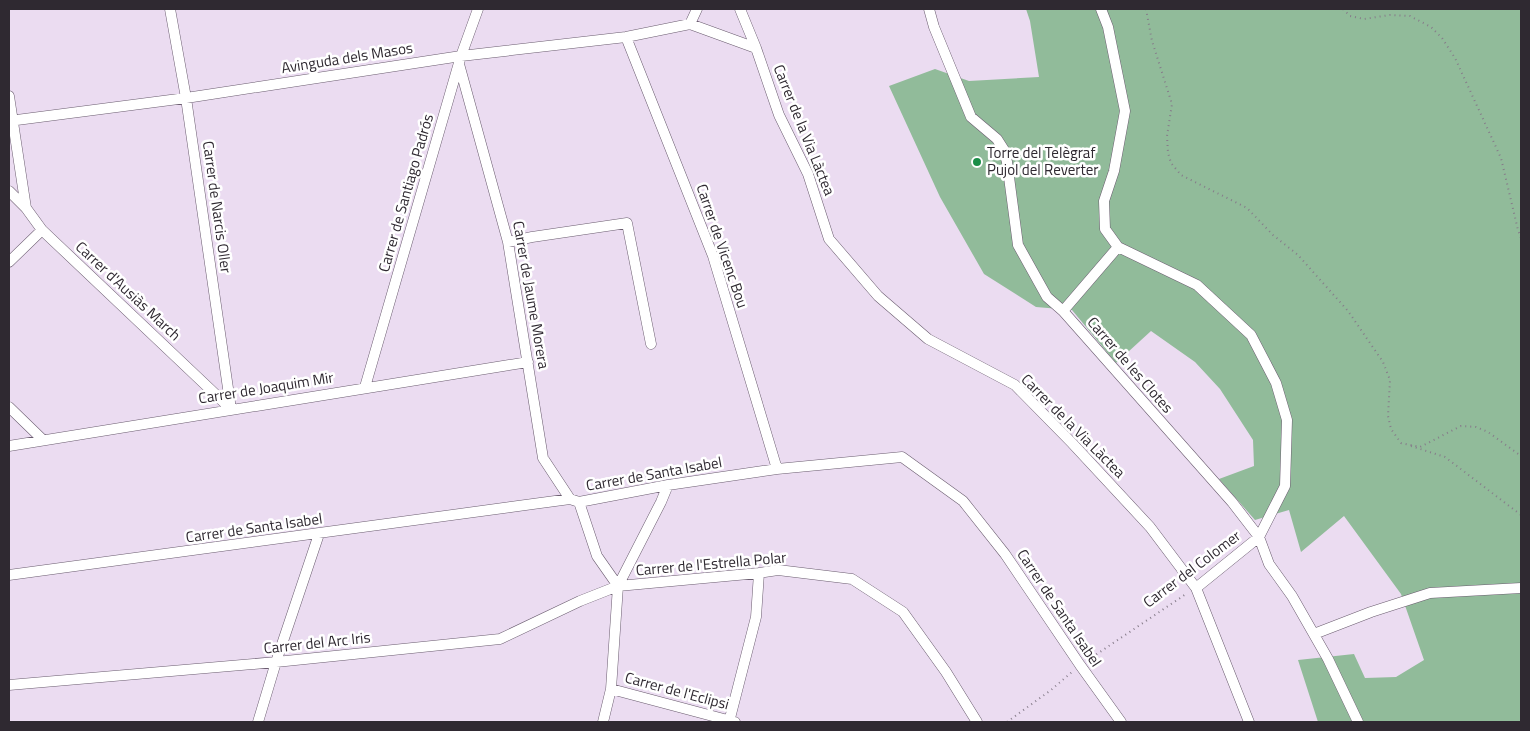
<svg xmlns="http://www.w3.org/2000/svg" width="1530" height="731" font-family="'Titillium Web',sans-serif">
<style>
.forest{fill:#91bb9a}
.lines{fill:none;stroke-linecap:round;stroke-linejoin:round}
.minor-casing{stroke:#6a5c6f;stroke-width:11}
.path{stroke:#867c8a;stroke-width:2;stroke-dasharray:1 4;stroke-linecap:butt}
.minor{stroke:#fff;stroke-width:10}
.poi-dot{fill:#1a8d47;stroke:#fff;stroke-width:2}
.labels{text-anchor:middle;stroke-width:5;stroke-linejoin:round;paint-order:stroke}
.street-label{font-size:15px;fill:#2f2931;stroke:#fff}
.poi-label{font-size:15px;fill:#2f2931;stroke:#fff;text-anchor:start}
</style>
<rect width="100%" height="100%" fill="#ebdcf1"/>
<path class="forest" d="M1026,9h495v713h-203l-20,-62 56,-6 11,24 31,-1 28,-17 -23,-66 -57,-78 -43,36 -12,-42 -34,10 -36,-41 35,-13 -1,-26 -33,-51 -25,-27 -44,-31 -35,32 -44,-53 -36,-3 -52,-33 -44,-77 -51,-111 46,-17 34,12 70,-4 -9,-56z"/>
<g class="lines">
<g class="minor-casing">
<path id="minor" d="M170,9l16,89 45,311
M740,9l16,39 23,67 29,59 21,65 49,57 50,43 87,46 57,58 78,84 46,61 53,134
M929,9l5,18 37,90 26,22 7,11 3,12 11,83 29,52 16,14 169,191 27,35 10,27 23,32 36,63 30,63
M1101,9l7,18 17,84 -11,60 -10,30 1,28 13,18 79,38 54,50 25,48 11,37 -2,66 -26,51 -63,51
M690,24l7,-15
M626,37l87,219 64,213
M459,64l49,178 35,216 27,41
M9,96l17,112
M9,121l177,-23 275,-42 165,-19 64,-13 66,24
M9,191l17,17 16,22 189,179
M508,242l24,-5 95,-14 24,121
M9,262l33,-32
M1063,311l55,-64
M365,387l96,-331 17,-47
M9,407l34,33
M9,446l519,-84
M579,502l18,54 21,30
M9,575l561,-76 9,3 89,-17 109,-16 125,-12 61,44 42,53 75,111 41,57
M1314,634l57,-22 59,-19 91,-5
M9,685l267,-23 224,-23 80,-38 38,-15 141,-13 19,-3 74,9 51,33 43,60 31,50
M611,689l124,33
M258,722l18,-60 43,-128
M603,722l8,-33 7,-103 43,-84 7,-17
M729,722l27,-105 3,-44"/>
</g>
<path class="path" d="M1146,9l6,32 20,63 -5,32 1,17 3,10 10,12 66,33 26,27 25,20 50,56 35,51 7,18 -2,36 3,13 10,14 19,4 41,-21 15,1 12,5 33,24
M1343,9l7,7 14,3 26,-4 20,1 21,11 11,11 13,20 46,100 17,72 3,8
M1411,446l34,11 76,58v5
M1088,660l98,-66
M1007,722l44,-32 21,-18"/>
<use href="#minor" class="minor"/>
</g>
<circle class="poi-dot" cx="977" cy="162" r="5"/>
<g class="labels">
<g class="street-label">
<text transform="translate(347 58) rotate(-9)" y="5">Avinguda dels Masos</text>
<text transform="translate(804 130) rotate(68)" y="5">Carrer de la Via Làctea</text>
<text transform="translate(406 193) rotate(-74)" y="5">Carrer de Santiago Padrós</text>
<text transform="translate(217 207) rotate(82)" y="5">Carrer de Narcis Oller</text>
<text transform="translate(722 246) rotate(71)" y="5">Carrer de Vicenc Bou</text>
<text transform="translate(128 291) rotate(43)" y="5">Carrer d'Ausiàs March</text>
<text transform="translate(531 295) rotate(80)" y="5">Carrer de Jaume Morera</text>
<text transform="translate(1130 365) rotate(49)" y="5">Carrer de les Clotes</text>
<text transform="translate(266 388) rotate(-9)" y="5">Carrer de Joaquim Mir</text>
<text transform="translate(1073 426) rotate(45)" y="5">Carrer de la Via Làctea</text>
<text transform="translate(654 474) rotate(-10)" y="5">Carrer de Santa Isabel</text>
<text transform="translate(254 528) rotate(-8)" y="5">Carrer de Santa Isabel</text>
<text transform="translate(711 564) rotate(-5)" y="5">Carrer de l'Estrella Polar</text>
<text transform="translate(1192 569) rotate(-37)" y="5">Carrer del Colomer</text>
<text transform="translate(1059 608) rotate(56)" y="5">Carrer de Santa Isabel</text>
<text transform="translate(317 643) rotate(-6)" y="5">Carrer del Arc Iris</text>
<text transform="translate(677 691) rotate(15)" y="5">Carrer de l'Eclipsi</text>
</g>
<g class="poi-label">
<text x="987" y="158">Torre del Telègraf<tspan x="987" dy="17">Pujol del Reverter</tspan></text>
</g>
</g>
<rect width="1530" height="731" fill="none" stroke="#2f2931" stroke-width="20"/>
</svg>
